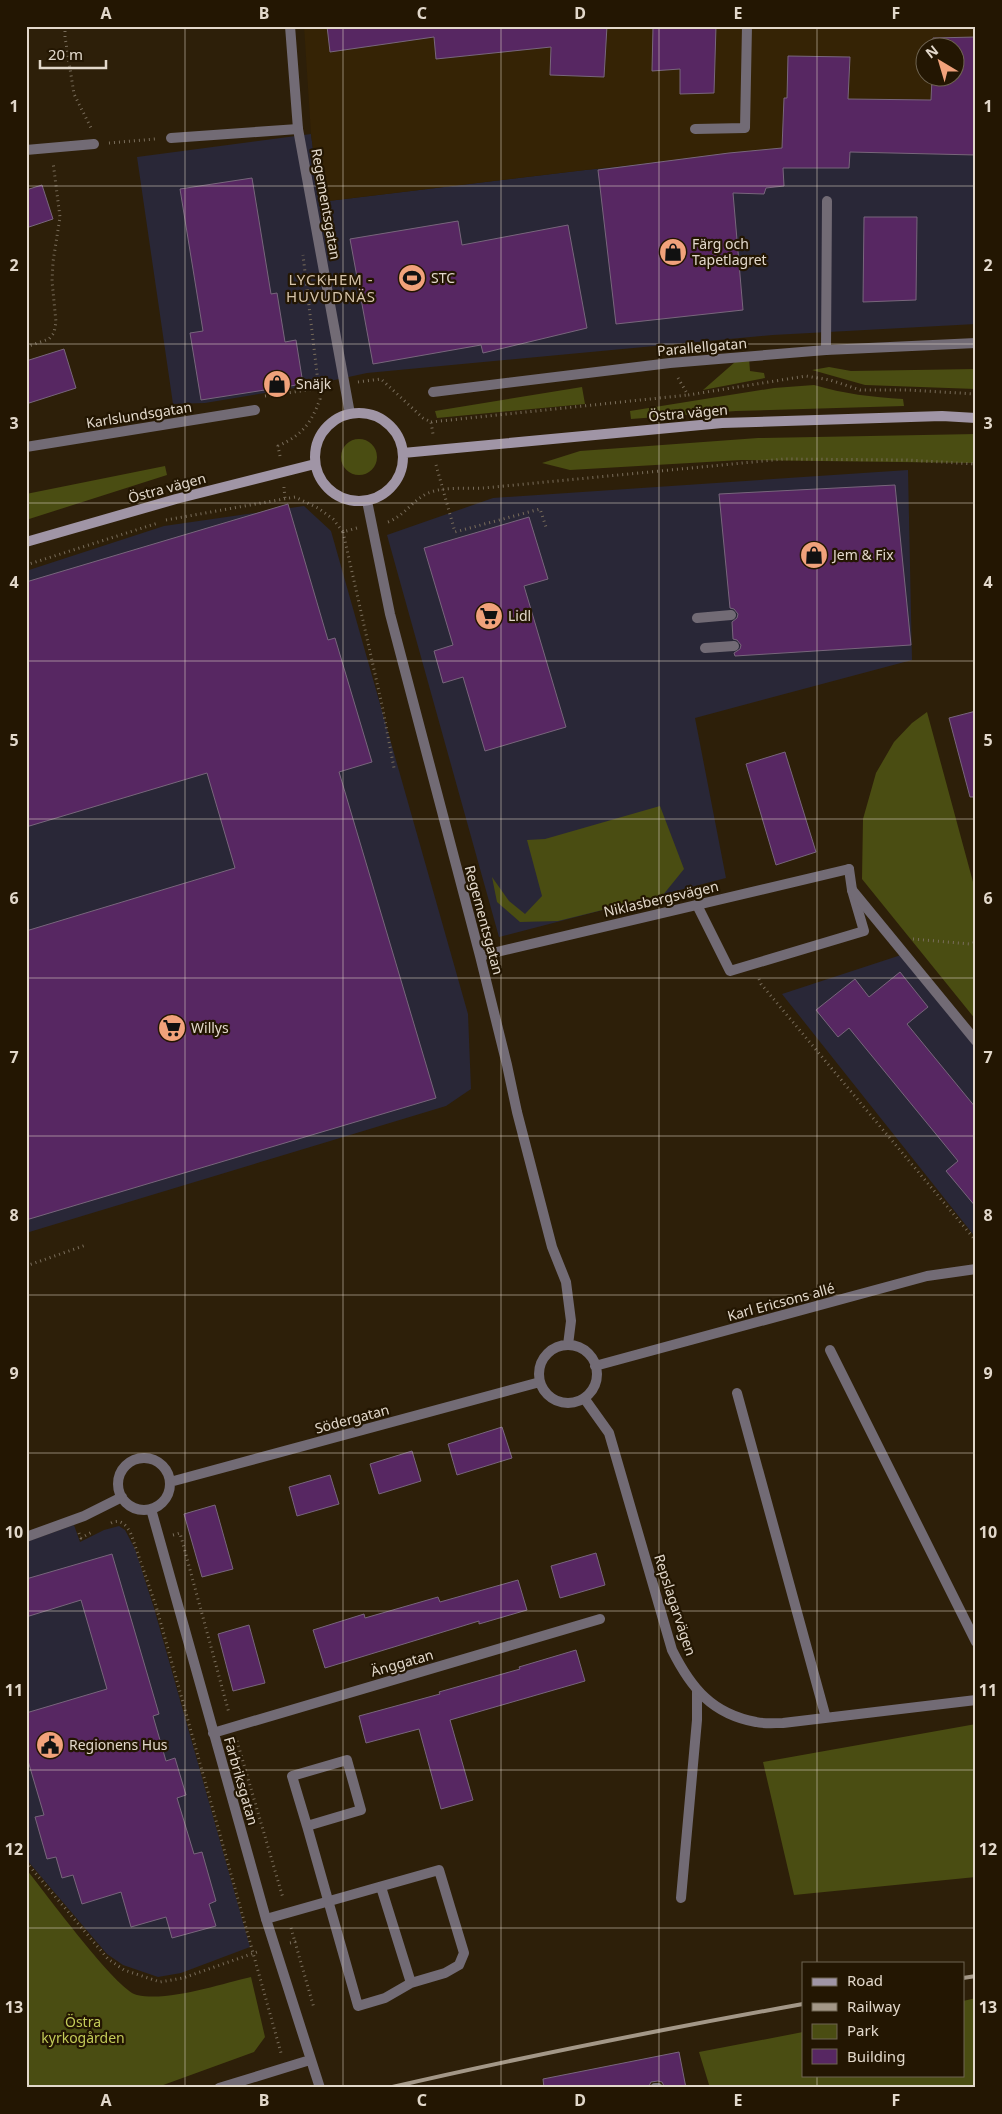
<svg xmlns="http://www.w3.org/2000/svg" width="1002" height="2114" font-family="'Noto Sans',sans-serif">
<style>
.commercial{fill:#292737}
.built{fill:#352305;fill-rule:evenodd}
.green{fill:#4a4d12}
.building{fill:#572762;stroke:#78667c}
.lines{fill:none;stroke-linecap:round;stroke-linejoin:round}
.path{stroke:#796d5b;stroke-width:3;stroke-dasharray:1 4;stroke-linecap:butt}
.lane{stroke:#726b75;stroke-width:10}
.street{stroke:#726b75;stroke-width:10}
.secondary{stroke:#a095a6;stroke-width:10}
.rail{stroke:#a39787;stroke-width:4}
.grid{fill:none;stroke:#e2d8cb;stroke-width:1;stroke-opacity:0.55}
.labels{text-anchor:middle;stroke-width:4.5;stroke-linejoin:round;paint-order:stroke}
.street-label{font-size:14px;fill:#e2d8cb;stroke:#231602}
.poi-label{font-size:14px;fill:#e2d8cb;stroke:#231602;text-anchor:start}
.park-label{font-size:14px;fill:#c3cb58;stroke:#231602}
.neighbourhood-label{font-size:15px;letter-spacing:1px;fill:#d6c4aa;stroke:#231602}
.neatline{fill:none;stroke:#e2d8cb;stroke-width:2}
.grid-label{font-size:16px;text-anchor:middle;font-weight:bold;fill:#e2d8cb}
</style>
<rect width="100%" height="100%" fill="#2d1f09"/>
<path class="commercial" d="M311,134l9,68 265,-32 192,-20 199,5v169l-203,11 -406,38 -60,13 -102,17 -32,1 -36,-247z
M908,470l4,190 -217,58 31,160 -227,59 -112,-402 106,-37z
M304,506l27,25 137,483 3,75 -25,17 -420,127v-662l138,-45z
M901,955l75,93v190l-194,-244z
M74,1525l6,17 24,-12 15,-4 6,4 10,19 19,59 96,339 -69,26 -23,4 -35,-12 -16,-11 -81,-95v-317z"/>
<path class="built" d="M304,26h672v129l-199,-5 -192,20 -265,32 -9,-68zM924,48h30v30h-30z"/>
<path class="green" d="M749,358l1,13 14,2 1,5 -62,12 32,-28z
M829,367l22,4 125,-2v20l-111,-4 -53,-15z
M814,385c30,9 58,12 89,14l1,7 -168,5 -105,8 -1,-8 144,-23z
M582,387l3,17 -148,14 -2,-7z
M976,434v29l-235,-3 -171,10 -28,-7 38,-12 178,-13z
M341 457a18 18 0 1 1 36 0a18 18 0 1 1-36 0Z
M165,466l2,9 -141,45v-26z
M927,712l49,181v127l-114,-141 1,-60 13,-46 18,-31 18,-19z
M660,806l24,63 -21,26 -105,26 -38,1 -23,-20 -5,-25 17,24 16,13 17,-18 -15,-56 18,-1z
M976,1724v153l-182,18 -31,-133z
M26,1869c18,22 91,122 111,126 31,7 83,-11 114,-18l14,60 -11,15 -99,36h-129z
M976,1998v90h-266l-11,-36 104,-20v43h160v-74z"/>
<path class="building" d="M327,26h280l-3,51 -54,-2 1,-28 -115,12 -2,-22 -104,15z
M716,26l-2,67 -34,1v-25l-28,2 1,-44z
M976,37v118l-126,-3 -1,16h-66l1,18 -18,2 -2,6 -31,-1 10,117 -127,14 -18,-154 131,-17 53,-5 2,-50h3l1,-42 62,1 -2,42 83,1 1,-22h22v-30h-21v-10z
M252,178l19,116 6,-1 8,49 11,-2 7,44 -102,16 -11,-67 13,-2 -23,-142z
M42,185l11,34 -27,9v-38z
M864,217h53l-1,83 -53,2z
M458,221l4,24 106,-20 19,103 -104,25 -2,-8 -108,19 -23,-125z
M64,349l12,39 -50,16v-43z
M895,485l16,160 -176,11 -1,-3 6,-4 1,-4 -4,-5 -4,-1 -1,-17 5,-4 1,-4 -4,-5 -4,-1 -11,-114z
M288,504l40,136 7,-2 37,124 -33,10 97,326 -410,122v-289l209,-63 -28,-95 -181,54v-245z
M529,517l19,62 -24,7 42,141 -81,24 -22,-74 -20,6 -9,-32 19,-6 -29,-97z
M976,711v86h-6l-21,-79z
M785,752l31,100 -40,13 -30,-101z
M900,972l28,35 -21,17 69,84v99l-30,-36 12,-10 -109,-133 -11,9 -22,-27 39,-31 14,18z
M502,1427l10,31 -55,17 -9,-31z
M412,1451l9,30 -42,13 -9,-30z
M330,1475l9,29 -42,12 -8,-29z
M215,1505l18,64 -31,8 -18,-63z
M596,1553l9,32 -45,13 -9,-32z
M112,1554l47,160 -6,2 13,45 9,-3 11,37 -9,3 17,56 8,-2 14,49 -7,3 7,22 -44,12 -6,-21 -35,10 -10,-35 -39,12 -9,-29 -11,3 -6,-21 -9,2 -12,-42 9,-2 -18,-61v-41l81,-24 -26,-89 -55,17v-38z
M518,1580l9,30 -48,14v-3l-154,47 -12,-38 51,-16 1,4 73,-21 2,5z
M249,1625l16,58 -32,8 -15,-57z
M576,1650l9,31 -135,39 23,80 -32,9 -22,-80 -53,14 -7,-27 81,-22 -1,-2 81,-23 -1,-2z
M679,2052l7,36h-21l-3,-6 -4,-1 -7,1 -3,6h-104l-1,-9z"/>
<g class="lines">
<path class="path" d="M65,26v11l9,57 17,34
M109,143l46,-4
M26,233l4,-1
M26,347l23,-8 5,-6 2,-11 -4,-41 1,-19 7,-45 -7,-55
M678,378l10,17 118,-19 24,4 30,10h48l68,4
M358,382l23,-3 42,39 8,4 2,12
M265,396l65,-9
M431,422l257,-27
M280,456l-2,-10c24,-11 33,-22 42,-47l-17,-144
M436,465l19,67 85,-23 7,21
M284,487l1,12
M166,520l129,-23 23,11 15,11 10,13 14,-4
M388,522c16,-6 23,-20 38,-28 16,-8 40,-5 58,-6l300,-29 122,1 70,4
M343,532l39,173 12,63
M26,565l132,-42
M913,939l57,5 6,-2
M759,979l2,5 215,257
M26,1266l60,-21
M111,1523c10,-5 16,3 20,11l25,72 125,447
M79,1533l2,5 11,-6
M173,1535l7,-2 49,180
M237,1741l46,157
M26,1862l82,97 16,11 36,12 23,-4 77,-27
M291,1928l4,14
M290,1943l5,-1 19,66"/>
<path class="lane" d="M695,129l50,-1 2,-102
M171,138l127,-9
M826,350l1,-149
M26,447l229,-37
M697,618l34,-3
M705,648l29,-2
M697,905l33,66 134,-40 -12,-41 -3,-21
M307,1826l-15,-50 55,-16 14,50 -54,16 51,180 27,-8 26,-15
M681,1898l16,-178v-29
M266,1919l173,-49 25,83 -5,12 -14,8 -34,10 -30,-96
M655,2088h3"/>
<path class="street" d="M290,26l8,103 52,285
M26,150l68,-6
M433,392l237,-29 156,-13 150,-7
M367,501l23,113 90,342 27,109 10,47 35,135 14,35 5,39 -3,24
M852,890l124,151
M480,956l369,-87
M539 1374a29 29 0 1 1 58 0a29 29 0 1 1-58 0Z
M830,1350l146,292
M595,1366l332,-90 49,-7
M737,1393l89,325
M584,1398l25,35 63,217c19,38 40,64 84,72 8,2 18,1 27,1l193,-23
M118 1484a26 26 0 1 1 52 0a26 26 0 1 1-52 0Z
M170,1482l370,-100
M151,1509l115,410 54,169
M26,1537l58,-21 38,-19
M213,1733l387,-114
M219,2088l91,-28"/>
<path class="secondary" d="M315 457a44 44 0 1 1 88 0a44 44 0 1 1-88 0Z
M403,453l319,-30 220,-7 34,2
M26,542l150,-43 139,-35"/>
<path class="rail" d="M963,1978l13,-2
M388,2088c138,-32 276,-59 415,-84"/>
</g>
<path class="grid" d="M185,26v2062M343,26v2062M501,26v2062M659,26v2062M817,26v1937M26,186h950M26,344h950M26,503h950M26,661h950M26,819h950M26,978h950M26,1136h950M26,1295h950M26,1453h950M26,1611h950M26,1770h950M26,1928h950M817,2075v13"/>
<defs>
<g id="shop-disc" transform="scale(1.4375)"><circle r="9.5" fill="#f1a27b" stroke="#231602"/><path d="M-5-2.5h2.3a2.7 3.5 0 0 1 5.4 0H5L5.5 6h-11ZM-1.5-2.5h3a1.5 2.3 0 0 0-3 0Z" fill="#111"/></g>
<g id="stadium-disc" transform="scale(1.4375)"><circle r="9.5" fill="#f1a27b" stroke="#231602"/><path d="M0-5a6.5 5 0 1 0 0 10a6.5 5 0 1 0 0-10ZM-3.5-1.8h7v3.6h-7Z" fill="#111"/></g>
<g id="supermarket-disc" transform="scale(1.4375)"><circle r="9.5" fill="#f1a27b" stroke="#231602"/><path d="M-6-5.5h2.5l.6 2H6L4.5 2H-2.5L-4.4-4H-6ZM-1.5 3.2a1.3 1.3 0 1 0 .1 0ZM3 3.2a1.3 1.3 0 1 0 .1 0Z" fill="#111"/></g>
<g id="civic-disc" transform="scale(1.4375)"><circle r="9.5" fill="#f1a27b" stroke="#231602"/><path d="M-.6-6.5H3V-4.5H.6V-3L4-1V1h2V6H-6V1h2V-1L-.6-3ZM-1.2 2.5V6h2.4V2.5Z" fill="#111"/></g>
</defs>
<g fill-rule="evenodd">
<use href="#shop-disc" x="673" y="252"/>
<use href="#stadium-disc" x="412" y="278"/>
<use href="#shop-disc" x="277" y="384"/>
<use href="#shop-disc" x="814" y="555"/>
<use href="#supermarket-disc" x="489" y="616"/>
<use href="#supermarket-disc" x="172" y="1028"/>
<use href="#civic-disc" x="50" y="1745"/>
</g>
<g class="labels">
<g class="street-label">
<text transform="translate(326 204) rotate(80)" y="5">Regementsgatan</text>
<text transform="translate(702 347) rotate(-5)" y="5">Parallellgatan</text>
<text transform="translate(688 413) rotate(-5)" y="5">Östra vägen</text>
<text transform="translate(139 415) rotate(-9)" y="5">Karlslundsgatan</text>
<text transform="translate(167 488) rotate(-15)" y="5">Östra vägen</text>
<text transform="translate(661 899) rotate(-13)" y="5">Niklasbergsvägen</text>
<text transform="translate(484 920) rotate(75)" y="5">Regementsgatan</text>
<text transform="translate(781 1302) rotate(-15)" y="5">Karl Ericsons allé</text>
<text transform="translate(352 1419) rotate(-15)" y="5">Södergatan</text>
<text transform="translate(675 1605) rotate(72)" y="5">Repslagarvägen</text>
<text transform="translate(402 1663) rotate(-16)" y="5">Änggatan</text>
<text transform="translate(241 1781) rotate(74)" y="5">Farbriksgatan</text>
</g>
<g class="poi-label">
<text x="692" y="249">Färg och<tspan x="692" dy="16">Tapetlagret</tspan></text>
<text x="431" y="283">STC</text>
<text x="296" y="389">Snäjk</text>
<text x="833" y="560">Jem &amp; Fix</text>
<text x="508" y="621">Lidl</text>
<text x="191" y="1033">Willys</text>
<text x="69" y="1750">Regionens Hus</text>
</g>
<g class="park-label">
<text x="83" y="2027">Östra<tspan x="83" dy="16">kyrkogården</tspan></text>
</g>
<g class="neighbourhood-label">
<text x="331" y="285">LYCKHEM -<tspan x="331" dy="17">HUVUDNÄS</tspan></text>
</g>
</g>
<rect width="1002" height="2114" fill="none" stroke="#231602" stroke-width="55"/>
<rect x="802" y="1962" width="162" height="115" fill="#231602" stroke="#6f6452"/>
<rect x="812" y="1978" width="25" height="8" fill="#a095a6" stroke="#6f6452"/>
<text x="847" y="1986" font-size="15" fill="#e2d8cb">Road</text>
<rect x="812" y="2003" width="25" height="8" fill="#a39787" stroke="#6f6452"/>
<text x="847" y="2012" font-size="15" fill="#e2d8cb">Railway</text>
<rect x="812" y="2024" width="25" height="15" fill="#4a4d12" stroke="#6f6452"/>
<text x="847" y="2036" font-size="15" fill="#e2d8cb">Park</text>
<rect x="812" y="2049" width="25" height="15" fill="#572762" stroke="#6f6452"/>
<text x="847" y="2062" font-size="15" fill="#e2d8cb">Building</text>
<g transform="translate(940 62) rotate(322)"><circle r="24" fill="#231602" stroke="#6f6452"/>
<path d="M0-4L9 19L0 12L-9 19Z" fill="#f1a27b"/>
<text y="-8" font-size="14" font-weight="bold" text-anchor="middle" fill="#e2d8cb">N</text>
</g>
<path d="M40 60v8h66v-8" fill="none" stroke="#e2d8cb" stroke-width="2.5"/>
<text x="48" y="60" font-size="15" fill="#e2d8cb" stroke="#231602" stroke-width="4" paint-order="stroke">20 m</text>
<rect x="28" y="28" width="946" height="2058" class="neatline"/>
<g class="grid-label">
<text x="106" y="19">A</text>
<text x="264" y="19">B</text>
<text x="422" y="19">C</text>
<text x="580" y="19">D</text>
<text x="738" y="19">E</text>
<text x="896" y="19">F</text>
<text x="14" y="112">1</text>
<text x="988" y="112">1</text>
<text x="14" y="271">2</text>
<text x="988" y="271">2</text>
<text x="14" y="429">3</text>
<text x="988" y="429">3</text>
<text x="14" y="588">4</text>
<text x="988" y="588">4</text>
<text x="14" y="746">5</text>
<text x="988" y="746">5</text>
<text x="14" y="904">6</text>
<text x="988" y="904">6</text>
<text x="14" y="1063">7</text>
<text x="988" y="1063">7</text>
<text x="14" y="1221">8</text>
<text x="988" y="1221">8</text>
<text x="14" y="1379">9</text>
<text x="988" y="1379">9</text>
<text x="14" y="1538">10</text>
<text x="988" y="1538">10</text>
<text x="14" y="1696">11</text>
<text x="988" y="1696">11</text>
<text x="14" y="1855">12</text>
<text x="988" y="1855">12</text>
<text x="14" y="2013">13</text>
<text x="988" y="2013">13</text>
<text x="106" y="2106">A</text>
<text x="264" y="2106">B</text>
<text x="422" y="2106">C</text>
<text x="580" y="2106">D</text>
<text x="738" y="2106">E</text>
<text x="896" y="2106">F</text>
</g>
</svg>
